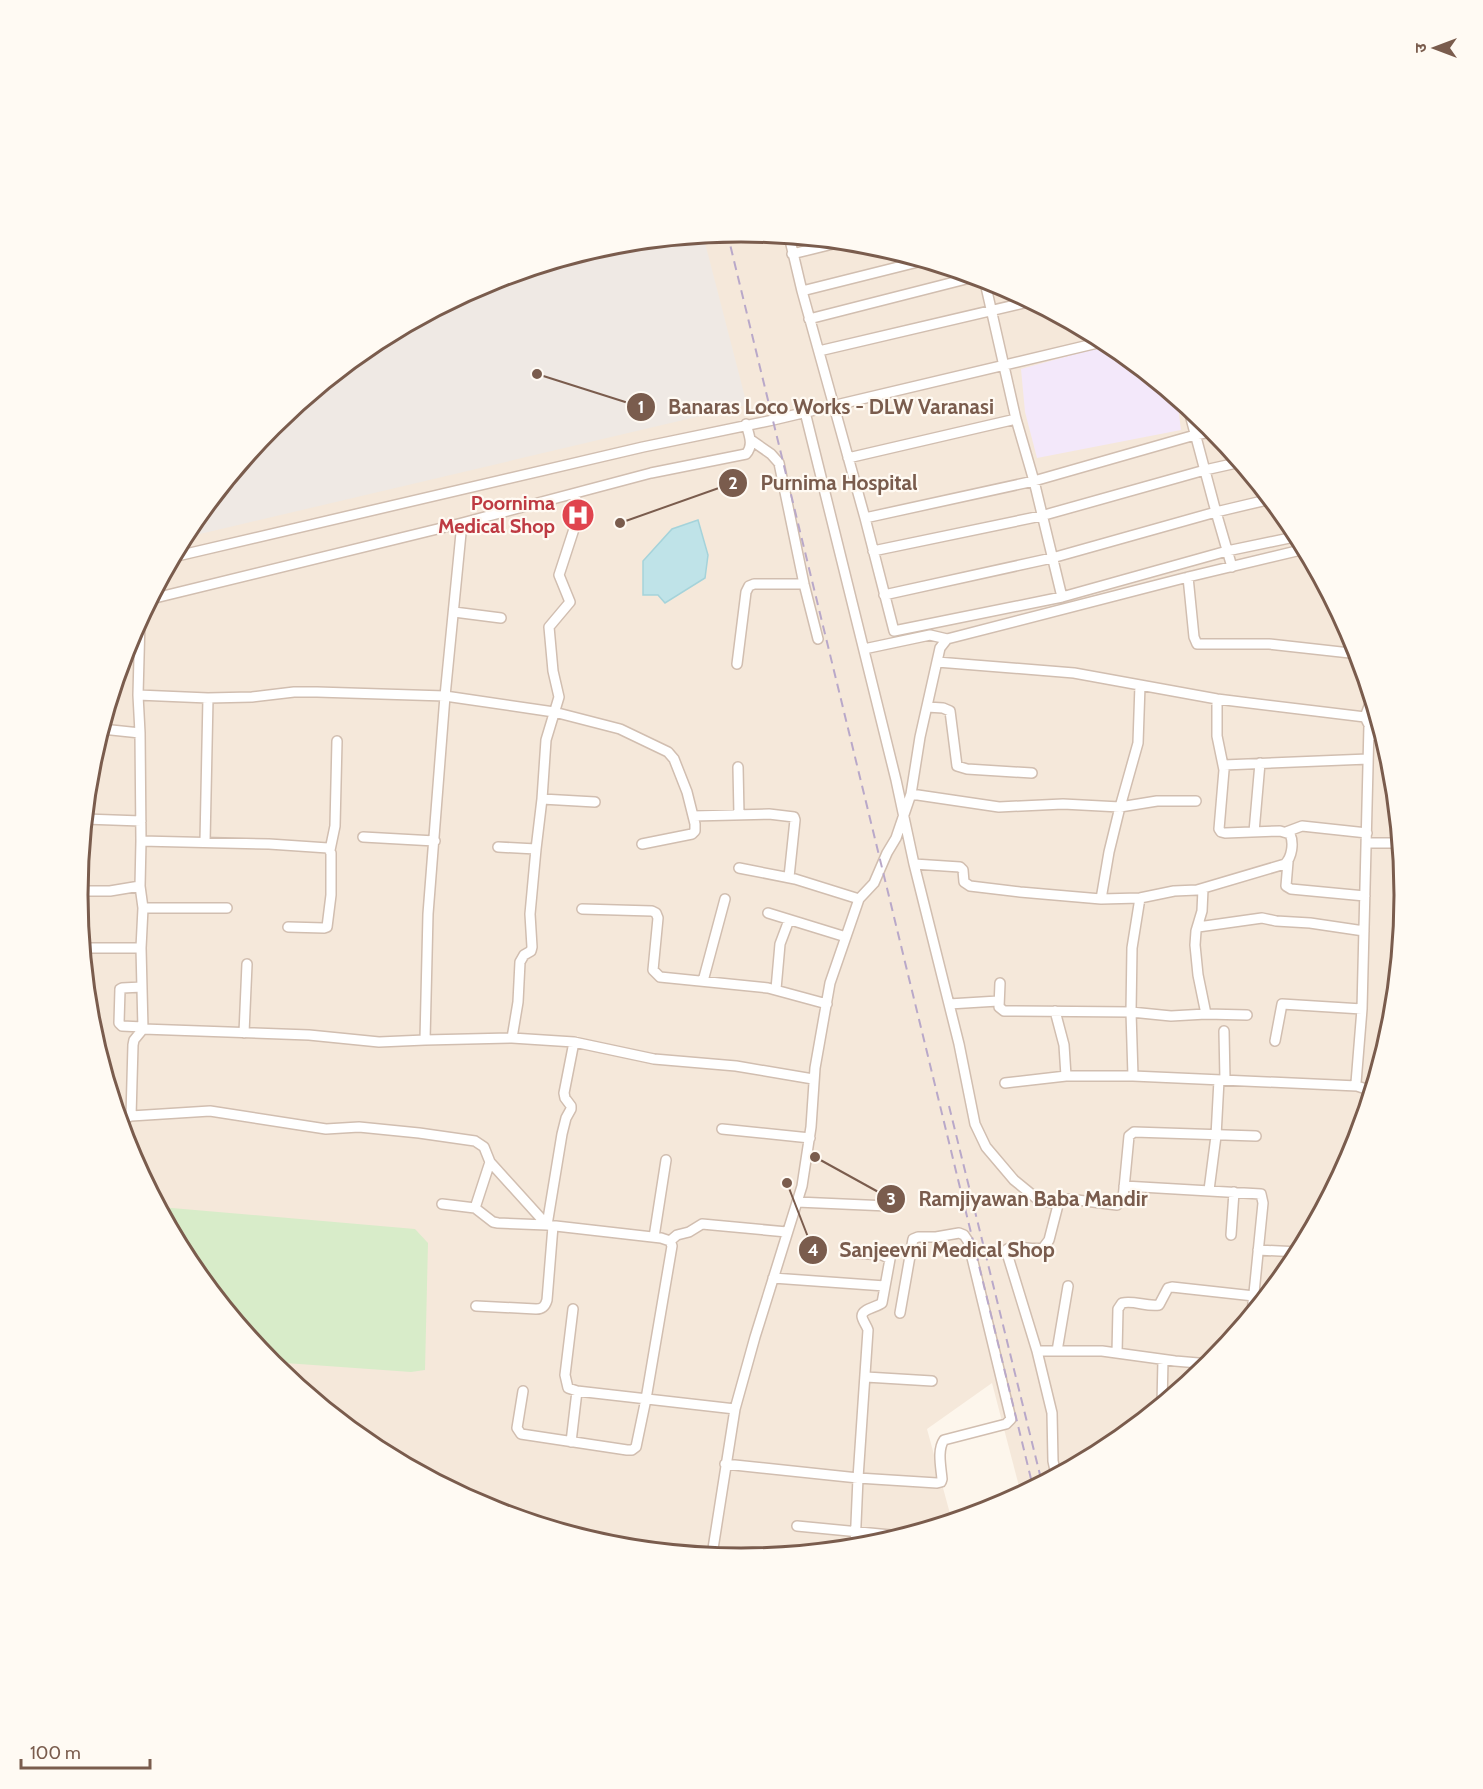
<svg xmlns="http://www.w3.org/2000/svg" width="1483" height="1789" font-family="Cabin,'Noto Sans Devanagari',sans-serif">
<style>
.residential{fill:#f5e8da}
.industrial{fill:#efe9e4}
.education{fill:#f3e8fa}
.green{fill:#d8ecc9}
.water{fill:#bfe3e8;stroke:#a5d3da;stroke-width:1.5}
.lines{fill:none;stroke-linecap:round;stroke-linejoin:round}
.minor-casing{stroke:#d1beb0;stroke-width:12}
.minor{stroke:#fff;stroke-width:9}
.rail{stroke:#b9a8c9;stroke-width:2;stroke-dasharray:9 6;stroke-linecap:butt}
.labels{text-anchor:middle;stroke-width:4.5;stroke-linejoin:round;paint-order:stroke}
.health-label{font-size:20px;font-weight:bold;fill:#be3a42;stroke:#fffaf3;text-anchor:end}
.rim{fill:none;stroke:#7a5c4d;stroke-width:3}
.leader{fill:none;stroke:#7a5c4d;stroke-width:2}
.callout-dot{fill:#7a5c4d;stroke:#fffaf3;stroke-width:2}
.mark-label{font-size:18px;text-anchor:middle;font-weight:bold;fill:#fff}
.callout-label{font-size:21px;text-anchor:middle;font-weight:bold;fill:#7a5c4d;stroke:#fffaf3;stroke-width:4.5;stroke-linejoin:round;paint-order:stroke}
</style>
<rect width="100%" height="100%" fill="#fdf6ec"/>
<path class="residential" d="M742,231l129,13 125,38 114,61 101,83 82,100 62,115 37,124 13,130 -13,129 -38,125 -61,114 -83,101 -100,82 -89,48 -29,-111 -65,46 25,92 -81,24 -130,13 -129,-13 -125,-38 -114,-61 -101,-83 -82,-100 -62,-115 -37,-124 -13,-129 13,-130 38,-125 61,-114 83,-101 100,-82 115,-62 124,-37z"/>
<path class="industrial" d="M703,235l44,170 -564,133 7,-12 83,-101 100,-82 115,-62 124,-37z"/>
<path class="education" d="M1112,344l65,54 4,32 -144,28 -12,-46 -4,-43z"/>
<path class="green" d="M160,1207l255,22 13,14 -3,127 -14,2 -140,-10 -81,-99z"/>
<path class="water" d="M698,520l10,35 -3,23 -40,25 -7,-8h-15v-34l29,-32z"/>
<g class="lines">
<g class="minor-casing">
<path id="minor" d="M789,236l13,55 63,227 29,113 168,-34 165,-46 72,-15
M792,254l53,-13
M984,278l32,141 18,62 28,116
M802,291l124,-31
M809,319l169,-43
M819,351l213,-50
M1188,407l28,105 16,55
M805,412l91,368 18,84 45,180 16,80 11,23 28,33 22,18 22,7 -9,35 -6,8c-12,3 -28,-5 -37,2l31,101 15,62 1,48 3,14
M751,440l20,14 8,9 25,121 14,55
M848,458l168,-39
M865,518l169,-37 161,-46 20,-4
M462,523l-17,173 -17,218 -3,126 87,-2 62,4 -10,51 1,5 6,8v3l-5,9 -4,16 -15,91
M873,551l168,-35 164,-46 36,-8
M173,557l470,-110 130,-27 333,-79
M1188,577l6,60 3,7h72l90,10
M884,595l168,-37 164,-46 55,-13
M151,599l311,-76 189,-50 95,-19c8,-9 3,-19 0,-30
M454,612l47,6
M864,649l66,-14 17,4
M937,662l137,11 143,26 148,18 4,8 -7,284 -6,74 1,3 15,5
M737,664l9,-72 3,-6 5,-2h50
M138,695l70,3 44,-1 42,-5h23l128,4 109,16 66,17 48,23 6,7 13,33 8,32v7l-3,3 -50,10
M927,707l16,1 7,3 7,55 10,3 65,4
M1365,717l7,-19
M102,729l38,4
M1369,735l15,1
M1224,765l144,-6
M738,767l1,48
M911,794l88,13 64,-3 57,3 37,-6h39
M542,799l53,3
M693,816l76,-2 25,3 1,3 -6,57
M85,819l56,2
M1254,832l6,-69
M1286,832l16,-6 65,7
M363,837l72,4
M141,841l128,3 59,4 3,5v42l-4,32 -3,1 -36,-1
M205,842l3,-144
M1367,843h33
M498,847l38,2 6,-50 4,-59 13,-43 -6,-26 -4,-44 21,-25 -11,-27 15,-46 2,-36
M330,850l5,-24 2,-85
M1288,862l-2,24 5,3 74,7
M914,864l46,3 3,3 1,12 6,4 50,6 81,7 39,-1 34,-7 23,-1 88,-26c7,-7 9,-21 5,-30l-10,-3 -55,2 -4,-1 -2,-3 5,-59 -7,-34v-37
M739,868l56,11 64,20
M1203,889l-1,22 -6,20 -1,14 3,30 8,39
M78,891h32l30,-5
M1101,899l8,-47 11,-45 18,-64 2,-58
M143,908h84
M582,909l70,2 4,2 2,5 -5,52 7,7 108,11 59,16
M768,913l78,24
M1198,927l64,-9 14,3 34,2 54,8
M83,948h58
M703,981l22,-82
M1000,983l-1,24 5,4 127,1 1,-64 8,-50
M142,987l-20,1 -2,1 -1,34 3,3 21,1
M776,989l4,-45 9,-24
M949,1004l49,-3
M1055,1011l9,34 2,31h67l-2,-64 40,4 35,-2 41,1
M143,1029l166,6 70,7 46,-2
M1224,1031l1,49
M244,1033l3,-69
M512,1038l6,-36 2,-40 4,-7 7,-4 1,-4 -2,-33 6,-65
M1275,1041l7,-37 80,5
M574,1042l80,17 82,7 77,13
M1133,1076l224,10
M1005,1083l61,-7
M131,1116l2,-71 1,-5 9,-11 -2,-81 2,-40 -3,-22 1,-45 -1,-108 -2,-38 2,-76
M120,1120l11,-4 79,-5 116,18 33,-2 60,6 56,8 9,6 6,15 -15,46
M722,1129l88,9
M490,1162l57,63
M1124,1186l137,8 2,9 -11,110
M1209,1190l7,-54 3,-56
M797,1202l91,4
M442,1204l33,4 18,14 5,1 49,2 114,13 9,3 2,5 -26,153 -10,48 -4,3h-5l-106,-16 -4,-6 6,-37
M1058,1205l6,-5 5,-1 48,6 6,-6 6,-63 5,-4 122,4
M1231,1235l3,-43
M654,1237l12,-77
M670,1241l7,-6 12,-3 13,-8 85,8
M1258,1250l41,2
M855,1253l27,2 8,4 -8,44c-5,4 -20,6 -20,13 0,4 5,10 6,14l-10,148 -3,69
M773,1278l112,8
M476,1306l60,3c6,0 9,-2 11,-9l6,-74
M573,1309l-8,66 3,13 9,3 158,18
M1037,1351h65l73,10 35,3
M1057,1351l11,-65
M1117,1353l1,-44 4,-6c12,-3 24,4 37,2l9,-17 4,-1 82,9
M866,1377l66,4
M1162,1404l1,-44
M571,1442l6,-51
M725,1464l133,14 79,5 4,-1 1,-3c-1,-12 -5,-29 2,-39l62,-16 5,-5 -43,-178 -4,-6 -5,-2 -23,4h-18l-5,2 -13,74
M797,1526l104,10
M712,1555l23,-146 20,-72 47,-151 9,-59 4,-59 15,-85 29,-84 15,-16 13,-30 9,-15 15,-44 9,-57 20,-89 7,-9 241,-62 117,-28"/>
</g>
<use href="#minor" class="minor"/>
<path class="rail" d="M727,232l306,1255
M949,1106l93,377"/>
</g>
<defs>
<g id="hospital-disc" transform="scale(1.725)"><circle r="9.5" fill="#e0444e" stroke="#fffaf3"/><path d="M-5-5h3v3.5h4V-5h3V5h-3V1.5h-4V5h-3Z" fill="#fff"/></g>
</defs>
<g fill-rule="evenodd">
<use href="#hospital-disc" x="578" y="515"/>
</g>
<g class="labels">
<g class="health-label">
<text x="555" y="510">Poornima<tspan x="555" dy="23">Medical Shop</tspan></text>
</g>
</g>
<path d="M0 0H1483V1789H0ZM88 895a653 653 0 1 1 1306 0a653 653 0 1 1-1306 0Z" fill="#fffaf3" fill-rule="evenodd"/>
<path class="rim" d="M88 895a653 653 0 1 1 1306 0a653 653 0 1 1-1306 0Z"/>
<path class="leader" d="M537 374L641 407M620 523L733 483M815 1157L891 1199M787 1183L813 1250"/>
<g class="callout-dot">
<circle cx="537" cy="374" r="6"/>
<circle cx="620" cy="523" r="6"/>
<circle cx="815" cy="1157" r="6"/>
<circle cx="787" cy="1183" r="6"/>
<circle cx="641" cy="407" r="15"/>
<circle cx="733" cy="483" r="15"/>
<circle cx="891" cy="1199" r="15"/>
<circle cx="813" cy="1250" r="15"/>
</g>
<g class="mark-label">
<text x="641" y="413">1</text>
<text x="733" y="489">2</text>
<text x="891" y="1205">3</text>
<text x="813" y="1256">4</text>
</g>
<g class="callout-label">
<text x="831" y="414">Banaras Loco Works - DLW Varanasi</text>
<text x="839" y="490">Purnima Hospital</text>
<text x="1033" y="1206">Ramjiyawan Baba Mandir</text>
<text x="947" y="1257">Sanjeevni Medical Shop</text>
</g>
<g transform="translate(1435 48) rotate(270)" stroke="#fffaf3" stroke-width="4.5" paint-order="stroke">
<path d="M0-4.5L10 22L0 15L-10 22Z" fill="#7a5c4d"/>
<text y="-9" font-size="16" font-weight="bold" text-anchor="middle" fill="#7a5c4d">उ</text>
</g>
<path d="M21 1759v9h129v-9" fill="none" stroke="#7a5c4d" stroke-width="3"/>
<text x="30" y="1759" font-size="18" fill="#7a5c4d" stroke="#fffaf3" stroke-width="4.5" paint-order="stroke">100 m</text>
</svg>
